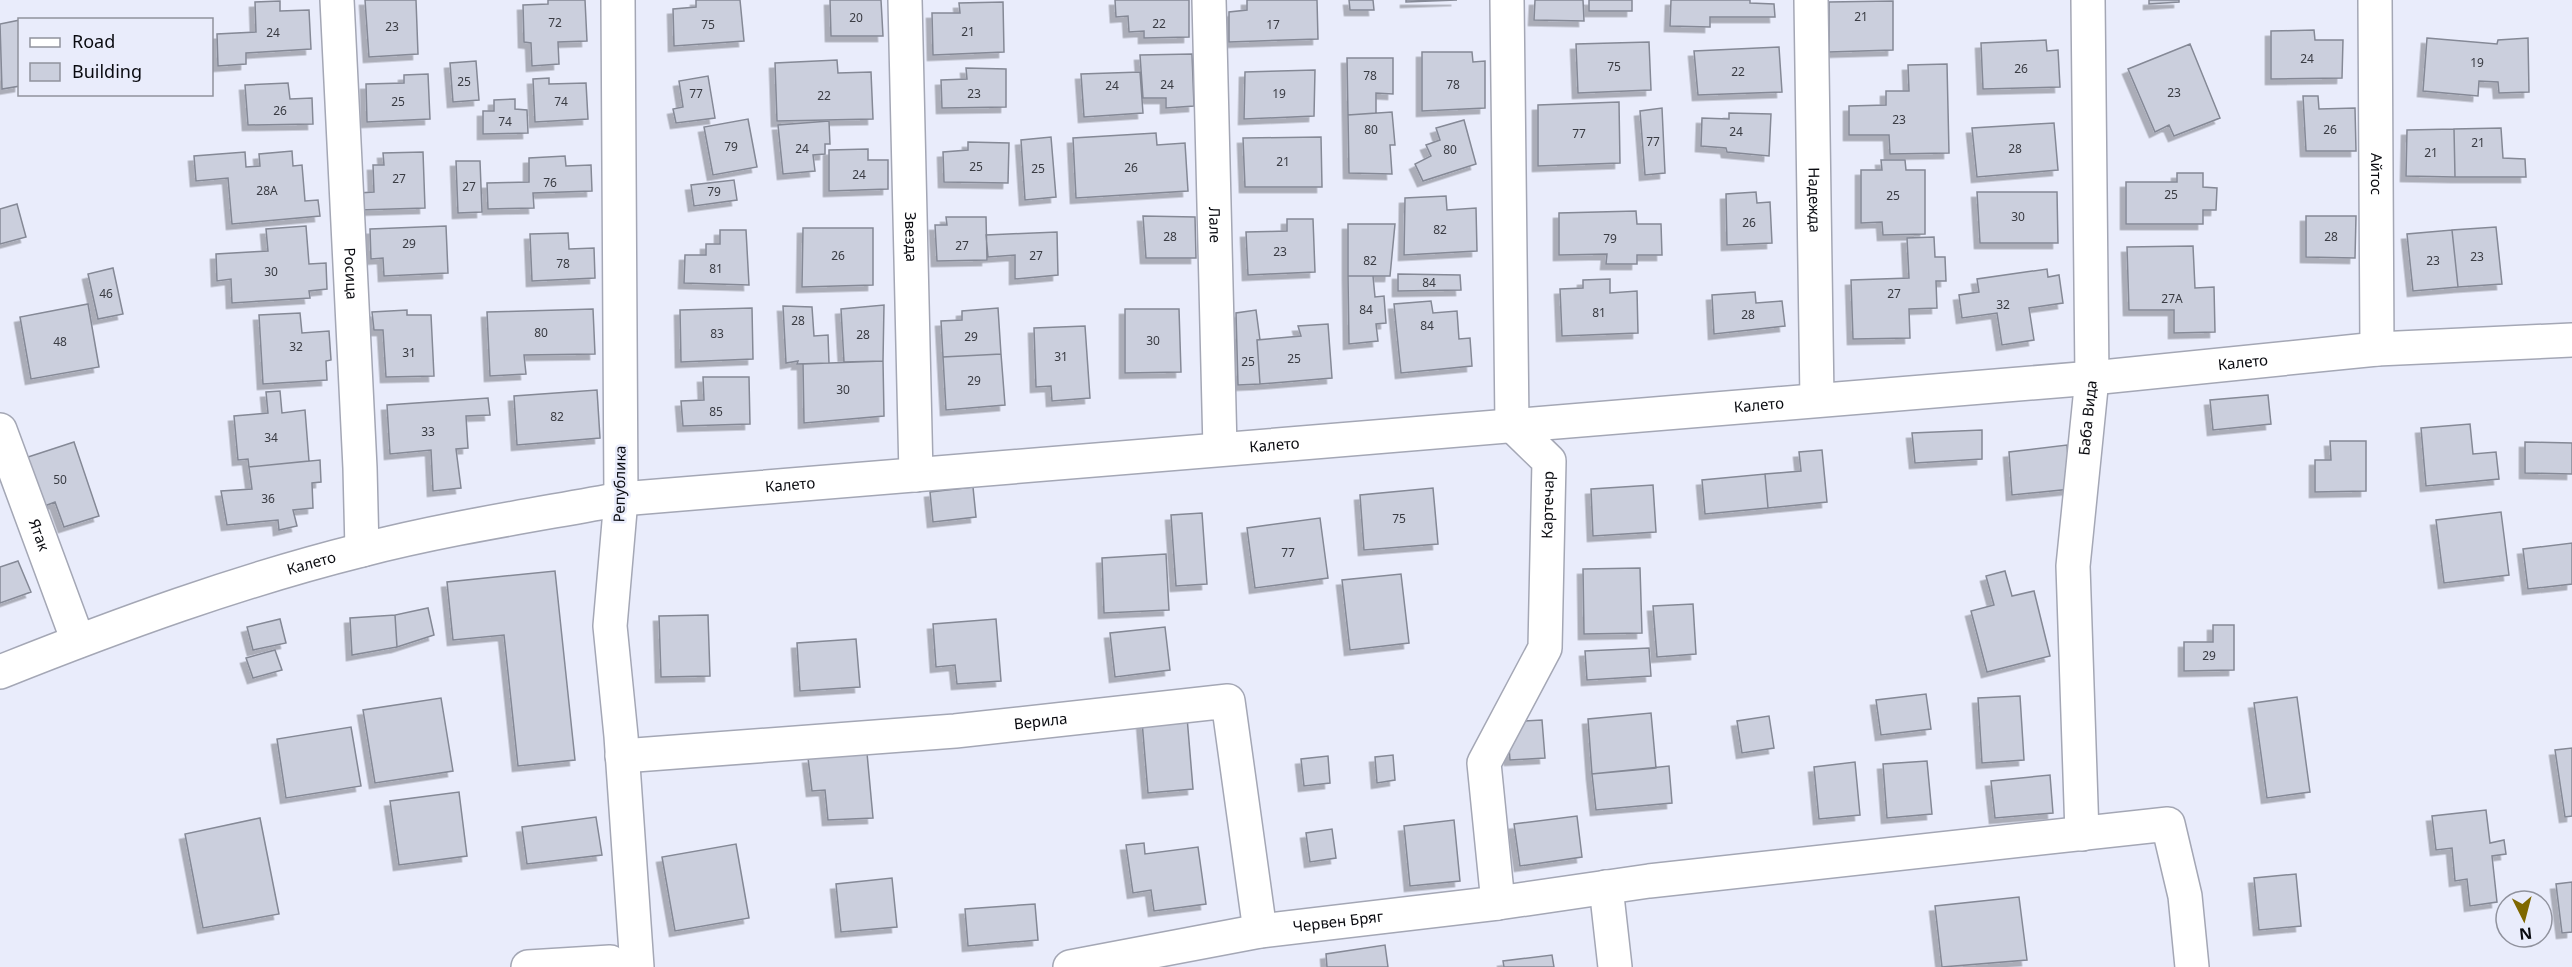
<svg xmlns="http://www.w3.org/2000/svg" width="2572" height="967" font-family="'Noto Sans',sans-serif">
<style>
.building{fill:#cbcfdd;stroke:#858996;stroke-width:1.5;filter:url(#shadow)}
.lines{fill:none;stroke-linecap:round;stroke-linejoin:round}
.street-casing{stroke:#a4a7b5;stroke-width:36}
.street{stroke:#fff;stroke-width:33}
.labels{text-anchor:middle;stroke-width:5;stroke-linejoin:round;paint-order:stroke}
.number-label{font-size:12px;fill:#3a3c43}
.street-label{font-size:15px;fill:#0a0b10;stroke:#e9ecfb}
</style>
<defs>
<filter id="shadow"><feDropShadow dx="-5.5" dy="5.5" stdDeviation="0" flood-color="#0004"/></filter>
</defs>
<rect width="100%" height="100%" fill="#e9ecfb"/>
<path class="building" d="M365,0h51l2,54 -49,3z
M548,0h37l2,41 -29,1 1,22 -27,2 -1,-23 -7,-1 -1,-37 25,-1z
M696,0h44l4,41 -70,5 -1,-37 23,-2z
M830,0h51l2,36h-52z
M1115,0h74v37l-45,1v-7l-15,1 -1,-16 -12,1z
M1247,0h70l1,39 -89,3v-30l18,-2z
M1349,0h24l1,10h-24z
M1406,0h51l-51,2z
M1535,0h48l1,21 -50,-1z
M1589,0h43v11h-43z
M1671,0h79v3l24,1 1,13h-65v10l-40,-1z
M2149,0h30v2l-30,2z
M280,1v10l29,-1 2,39 -65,4v11l-28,2 -1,-32 39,-2 -1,-30z
M1893,1v49l-64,2v-50z
M1003,2l1,50 -71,3 -1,-42h28l-1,-10z
M20,20v66l-18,3 -2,-65z
M2314,30l1,10h28l-1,38 -71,1v-48z
M2427,38l70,6 1,-4 30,-2 1,54 -30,1 -1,-11 -19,-1 -1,15 -55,-5z
M2046,40l1,11 11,-1 2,37 -77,2 -2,-46z
M1649,42l2,48 -73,3 -2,-49z
M2190,44l30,74 -46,18 -5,-11 -14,7 -27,-63z
M1779,47l3,45 -84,3 -4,-44z
M1422,52h50l1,10 12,-1v47l-63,3z
M1192,54l2,52 -28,2v-10h-23l-3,-43z
M1347,58h46v36l-17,-1v20l-28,2z
M837,60l1,13 33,-1 2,47 -96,2 -2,-58z
M476,61l3,39 -26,2 -3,-39z
M1947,64l2,89 -59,1 -1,-19h-40v-29l37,-1v-14h23l-1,-26z
M966,68l40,1v38l-64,1 -1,-28 26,-1z
M1315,70l-1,46 -70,3 1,-47z
M1140,72l3,41 -59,4 -3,-43z
M428,74l2,45 -63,3 -1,-38 38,-1v-8z
M708,76l7,42 -39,5 -3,-14 10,-2 -4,-26z
M549,78v6l37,-1 2,36 -53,3 -2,-43z
M288,83l2,16 22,-1 1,26 -65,1 -3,-40z
M2303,96h15l1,13 36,-1 1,43h-50z
M515,99v10l12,1 1,23 -45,1v-23h11v-11z
M1619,102l1,61 -82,3v-61z
M1662,108l3,65 -20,2 -5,-64z
M1392,112l3,33h-5l2,29 -43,-1 -1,-58z
M1729,113l42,1 -2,42 -42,-4 -1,-4 -25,-2 1,-28 27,1z
M748,119l9,48 -44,8 -9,-48z
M1464,120l12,44 -53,17 -8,-17 16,-8 -5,-11 14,-5 -4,-12z
M829,121l1,23h-5v10l-12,1 2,16 -32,3 -5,-49z
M2054,123l4,47 -81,7 -5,-49z
M2501,128l2,30 22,1 1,18h-71l-1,-48z
M2454,129l1,48 -49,-1 1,-46z
M1156,133l1,12 28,-2 3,48 -112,7 -3,-60z
M1051,137l5,60 -31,3 -4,-60z
M1321,137l1,50h-77l-2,-49z
M968,142l41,1 -1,40 -64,-1 -1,-30 25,-2z
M868,149v11h20v29l-59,2v-41z
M292,151l1,15 9,-1 3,36 13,-1 2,16 -88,8 -4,-46 -32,3 -2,-25 51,-4 1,15 14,-1 -1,-12z
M423,152l2,56 -66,2 -1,-17 16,-1 -1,-27h11l-1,-12z
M565,156l1,10 25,-1 1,26 -59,2 1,15 -46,1 -1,-26 42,-1v-24z
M1881,160h24l1,10h19v64l-42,1 -1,-13 -21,1v-53h21z
M456,161h24l2,51 -24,1z
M2177,173h26v14l14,1 -1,22h-13v14h-77v-42h51z
M734,180l3,20 -43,6 -3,-21z
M1756,192l1,11 13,-1 2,41 -45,2 -1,-51z
M1977,192h80l1,51h-78z
M1446,196l1,14 29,-2 1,43 -73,4 1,-57z
M17,204l9,33 -26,7v-35z
M1636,211l1,13h24l1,31h-25v9h-31l1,-10 -48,1v-42z
M1143,216l52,1 1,41h-50z
M2306,216h50l-1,42 -49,-1z
M946,217h40l1,43 -50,1 -2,-36h12z
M1287,219h26l2,53 -67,3 -2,-43 41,-1z
M1348,224h47l-5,52h-42z
M306,226l3,38 17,-1 1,26 -18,2 1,7 -78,5 -1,-24 -14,2 -1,-27 52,-3 -2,-22z
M446,226l2,47 -64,3 -1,-18 -12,1 -1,-30z
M2496,227l6,57 -44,3 -6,-57z
M803,228h70v57l-71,2z
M720,230h26l3,55 -65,-2 1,-28h21v-11h14z
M2452,230l6,57 -45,4 -6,-57z
M1057,232l1,43 -43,4v-24l-27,2 -2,-22z
M568,233l1,16 25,-1 1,30 -63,3 -2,-47z
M1934,237l1,20h10l1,24h-10l1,27 -28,1 1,29 -57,1 -2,-59 58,-2 -2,-40z
M2193,246l2,42 19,-1 1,45 -41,1v-23h-45l-2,-63z
M113,268l10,46 -25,5 -10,-45z
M2047,269l1,8 11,-2 4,28 -34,5 5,32 -32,5 -5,-32 -35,5 -3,-23 20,-3 -2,-13z
M1398,274l62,1 1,15 -63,1z
M1348,276h25l2,21 9,-1 2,27 -10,1 2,17 -29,3z
M1610,279v14l27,-2 1,42 -76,3 -2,-47 23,-1v-8z
M1755,292l1,11 26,-2 3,25 -71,8 -2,-39z
M1431,301l2,12 24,-2 2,28 11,-1 2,28 -71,7 -7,-69z
M88,304l11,63 -68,12 -11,-62z
M884,305l-1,56 -39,1 -3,-53z
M783,306l29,1 2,29 14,-1 1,28 -32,1 1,-3 -12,2z
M752,308l1,51 -72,3 -1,-52z
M998,308l3,46 -58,3 -2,-36 21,-1v-9z
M593,309l2,45 -71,1 2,19 -36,2 -3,-64z
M1125,309h54l2,63 -56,1z
M407,310v5h24l3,61 -48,1 -3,-47h-9l-2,-18z
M1256,310l4,30h-3l3,44 -22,1 -2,-72z
M300,313l2,20 27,-2 2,29 -5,1 1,19 -64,4 -4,-69z
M1328,324l4,54 -72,6 -3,-44 44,-4 -3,-10z
M1085,326l5,72 -38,3 -1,-15 -15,1 -2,-59z
M1001,354l4,51 -59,5 -3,-53z
M883,361l1,55 -80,7 -1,-59z
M703,377h46l1,47 -67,2 -2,-25 23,-1z
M597,390l3,48 -83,7 -3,-49z
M280,391l2,22 23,-3 4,51 -60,6 -1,-8 -10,1 -4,-44 34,-3 -2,-21z
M2268,395l3,29 -58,6 -3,-30z
M488,398l2,17 -24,1 2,32 -12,1 5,39 -28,3 -2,-41 -41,4 -3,-49z
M2470,424l3,30 23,-2 3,27 -73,7 -5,-58z
M1982,430v29l-67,4 -3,-30z
M2330,441h36v50l-51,1v-32h16z
M74,442l25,74 -35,11 -9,-25 -13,5 -17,-49z
M2525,442l47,1v31l-47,-1z
M2067,445l4,44 -59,6 -3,-43z
M1822,450l5,52 -59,6 -3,-34 36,-3 -2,-19z
M320,460l1,22 -9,1 1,25 -20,2 4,16 -18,4 -1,-10 -51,5 -6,-34 31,-2 -3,-22z
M1765,474l3,34 -63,6 -3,-34z
M1653,485l3,47 -63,4 -2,-47z
M973,487l3,30 -43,5 -3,-30z
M1433,488l5,56 -74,6 -4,-55z
M2501,512l8,63 -65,8 -8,-63z
M1202,513l5,71 -31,2 -5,-71z
M1320,518l8,60 -73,10 -8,-60z
M2572,543v41l-44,5 -5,-40z
M1166,554l3,56 -65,3 -2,-55z
M18,561l13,31 -31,11v-36z
M1640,568l2,65 -58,1 -1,-65z
M555,571l20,189 -57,6 -14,-131 -51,5 -6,-58z
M2005,571l7,25 22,-5 16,65 -63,16 -16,-61 23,-6 -8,-29z
M1401,574l8,69 -59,7 -8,-70z
M1693,604l3,50 -39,3 -4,-51z
M428,608l6,27 -37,12 -2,-32z
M395,615l2,32 -45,8 -2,-37z
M708,615l2,61 -49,1 -2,-61z
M280,619l6,24 -33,7 -6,-23z
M996,619l5,62 -44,3 -2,-19 -19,2 -3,-43z
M2213,625h21v45l-50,1v-29h29z
M1165,627l5,43 -55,7 -5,-44z
M856,639l4,48 -60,4 -3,-48z
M1649,648l2,28 -64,4 -2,-29z
M275,650l7,20 -29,8 -7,-20z
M1926,694l5,35 -50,6 -5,-35z
M2020,696l4,64 -42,3 -4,-65z
M2297,697l13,95 -43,6 -13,-95z
M441,698l12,73 -78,12 -12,-73z
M1651,713l5,55 -64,6 -4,-55z
M1769,716l5,32 -32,5 -5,-32z
M1187,717l6,72 -45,4 -6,-72z
M1542,720l3,38 -35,2 -3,-38z
M351,727l10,59 -75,12 -9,-59z
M2572,748v68l-7,1 -10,-67z
M867,753l6,65 -45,2 -3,-30 -13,1 -4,-33z
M1393,755l2,25 -18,3 -2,-26z
M1328,756l2,27 -26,3 -3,-27z
M1927,761l5,53 -45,4 -4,-54z
M1855,762l5,53 -41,4 -5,-52z
M1669,766l3,37 -76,7 -4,-36z
M2050,775l3,38 -58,5 -4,-37z
M459,792l8,64 -68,9 -9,-64z
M2486,810l4,33 14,-3 2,14 -14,2 5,46 -27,4 -3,-27 -12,2 -3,-33 -16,2 -4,-34z
M1577,816l5,41 -62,9 -6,-42z
M596,817l6,38 -75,9 -5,-37z
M260,818l19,96 -76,14 -18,-94z
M1454,820l6,61 -50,5 -6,-60z
M1332,829l4,29 -26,4 -4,-29z
M1144,843l1,11 53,-7 8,57 -52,7 -3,-21 -18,3 -7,-48z
M736,844l13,74 -74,13 -13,-74z
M2296,874l5,52 -42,4 -5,-52z
M892,878l5,49 -56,5 -5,-48z
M2572,882v50l-10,1 -6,-49z
M2019,897l8,63 -85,7 -7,-61z
M1035,904l3,36 -70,6 -3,-37z
M1385,945l3,22h-61l-1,-13z
M1552,955l2,12h-50l-1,-6z"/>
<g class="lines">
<g class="street-casing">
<g id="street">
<path id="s1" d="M337,0l23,468 2,82"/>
<path d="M618,0l3,499 -11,127 11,110 16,231"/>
<path id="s2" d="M905,0l11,475"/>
<path id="s3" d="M1209,0l11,449"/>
<path id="s4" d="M1811,0l6,400"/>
<path id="s5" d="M2375,0l2,349"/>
<path id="s6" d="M0,430l78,211"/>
<path id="s7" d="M0,672c118,-47 238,-91 362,-122 85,-22 173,-35 259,-51l1471,-121 285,-29 195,-9"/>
<path id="s8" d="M622,756l333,-25 273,-30 32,230"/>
<path id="s9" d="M2082,834l-9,-268 19,-188 -4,-378"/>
<path d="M1606,887l9,80"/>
<path id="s10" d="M1498,903l-14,-140 61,-115 4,-187 -37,-36 -5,-425"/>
<path d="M528,967l82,-5 3,5"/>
<path id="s11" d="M1070,967l190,-36 238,-28 151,-22 519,-57 17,72 7,71"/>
</g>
</g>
<use href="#street" class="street"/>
</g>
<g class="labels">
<g class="number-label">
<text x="1861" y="21">21</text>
<text x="856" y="22">20</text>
<text x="555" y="27">72</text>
<text x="1159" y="28">22</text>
<text x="708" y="29">75</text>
<text x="1273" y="29">17</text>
<text x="392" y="31">23</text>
<text x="968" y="36">21</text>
<text x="273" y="37">24</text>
<text x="2307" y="63">24</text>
<text x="2477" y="67">19</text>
<text x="1614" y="71">75</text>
<text x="2021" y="73">26</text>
<text x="1738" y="76">22</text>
<text x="1370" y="80">78</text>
<text x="464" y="86">25</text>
<text x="1167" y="89">24</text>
<text x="1453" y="89">78</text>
<text x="1112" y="90">24</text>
<text x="2174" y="97">23</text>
<text x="696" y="98">77</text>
<text x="974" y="98">23</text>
<text x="1279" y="98">19</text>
<text x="824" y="100">22</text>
<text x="398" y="106">25</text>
<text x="561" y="106">74</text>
<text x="280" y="115">26</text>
<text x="1899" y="124">23</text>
<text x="505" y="126">74</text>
<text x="1371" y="134">80</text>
<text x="2330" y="134">26</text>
<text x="1736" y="136">24</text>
<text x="1579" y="138">77</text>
<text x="1653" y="146">77</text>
<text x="2478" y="147">21</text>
<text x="731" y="151">79</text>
<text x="802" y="153">24</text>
<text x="2015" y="153">28</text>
<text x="1450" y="154">80</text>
<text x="2431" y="157">21</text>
<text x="1283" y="166">21</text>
<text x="976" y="171">25</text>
<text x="1131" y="172">26</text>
<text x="1038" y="173">25</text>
<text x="859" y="179">24</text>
<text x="399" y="183">27</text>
<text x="550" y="187">76</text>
<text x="469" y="191">27</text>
<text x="267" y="195">28А</text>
<text x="714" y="196">79</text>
<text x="2171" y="199">25</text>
<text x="1893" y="200">25</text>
<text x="2018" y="221">30</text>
<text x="1749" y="227">26</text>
<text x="1440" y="234">82</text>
<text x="1170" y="241">28</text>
<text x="2331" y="241">28</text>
<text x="1610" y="243">79</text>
<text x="409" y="248">29</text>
<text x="962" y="250">27</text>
<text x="1280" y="256">23</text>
<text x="838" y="260">26</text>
<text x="1036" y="260">27</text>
<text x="2477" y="261">23</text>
<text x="1370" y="265">82</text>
<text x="2433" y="265">23</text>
<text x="563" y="268">78</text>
<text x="716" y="273">81</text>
<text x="271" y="276">30</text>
<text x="1429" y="287">84</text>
<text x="106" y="298">46</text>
<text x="1894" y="298">27</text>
<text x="2172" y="303">27А</text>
<text x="2003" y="309">32</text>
<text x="1366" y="314">84</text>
<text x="1599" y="317">81</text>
<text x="1748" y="319">28</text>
<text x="798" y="325">28</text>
<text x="1427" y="330">84</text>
<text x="541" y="337">80</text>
<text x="717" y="338">83</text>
<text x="863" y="339">28</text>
<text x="971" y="341">29</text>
<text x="1153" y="345">30</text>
<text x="60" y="346">48</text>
<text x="296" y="351">32</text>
<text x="409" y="357">31</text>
<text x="1061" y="361">31</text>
<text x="1294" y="363">25</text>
<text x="1248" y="366">25</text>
<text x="974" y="385">29</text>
<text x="843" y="394">30</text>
<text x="716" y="416">85</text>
<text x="557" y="421">82</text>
<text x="428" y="436">33</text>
<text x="271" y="442">34</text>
<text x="60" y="484">50</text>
<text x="268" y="503">36</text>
<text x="1399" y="523">75</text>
<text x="1288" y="557">77</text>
<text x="2209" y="660">29</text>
</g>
<g class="street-label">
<text dy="5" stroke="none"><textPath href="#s5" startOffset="174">Айтос</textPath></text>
<text dy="5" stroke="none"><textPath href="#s4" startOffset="200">Надежда</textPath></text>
<text dy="5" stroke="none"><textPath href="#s3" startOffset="225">Лале</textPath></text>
<text dy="5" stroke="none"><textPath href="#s2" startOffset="237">Звезда</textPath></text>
<text dy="5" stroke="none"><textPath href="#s1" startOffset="274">Росица</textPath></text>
<text dy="5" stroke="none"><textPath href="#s7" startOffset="2274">Калето</textPath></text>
<text dy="5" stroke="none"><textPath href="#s7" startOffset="1788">Калето</textPath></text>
<text dy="5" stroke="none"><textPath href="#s9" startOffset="417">Баба Вида</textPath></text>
<text dy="5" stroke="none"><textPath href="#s7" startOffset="1302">Калето</textPath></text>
<text transform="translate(620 484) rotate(-89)" y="5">Република</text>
<text dy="5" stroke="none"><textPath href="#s7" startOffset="816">Калето</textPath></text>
<text dy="5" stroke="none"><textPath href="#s10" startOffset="414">Картечар</textPath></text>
<text dy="5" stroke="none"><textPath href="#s6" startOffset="112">Ятак</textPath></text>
<text dy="5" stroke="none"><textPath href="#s7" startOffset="330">Калето</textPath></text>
<text dy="5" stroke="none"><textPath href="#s8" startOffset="420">Верила</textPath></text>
<text dy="5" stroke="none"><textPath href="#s11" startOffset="272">Червен Бряг</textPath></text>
</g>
</g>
<rect x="18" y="18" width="195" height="78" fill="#e9ecfb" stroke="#90929d" stroke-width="1.5"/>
<rect x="30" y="38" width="30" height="9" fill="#ffffff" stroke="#90929d" stroke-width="1.5"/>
<text x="72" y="48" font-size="18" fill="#0a0b10">Road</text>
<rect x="30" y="63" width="30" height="18" fill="#cbcfdd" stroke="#90929d" stroke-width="1.5"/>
<text x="72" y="78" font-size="18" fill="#0a0b10">Building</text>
<g transform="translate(2524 919) rotate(174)"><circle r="28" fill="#e9ecfb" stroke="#90929d" stroke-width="1.5"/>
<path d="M0-4.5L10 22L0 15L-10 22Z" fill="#7f6800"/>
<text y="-9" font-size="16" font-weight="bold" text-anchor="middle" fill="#0a0b10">N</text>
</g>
</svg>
